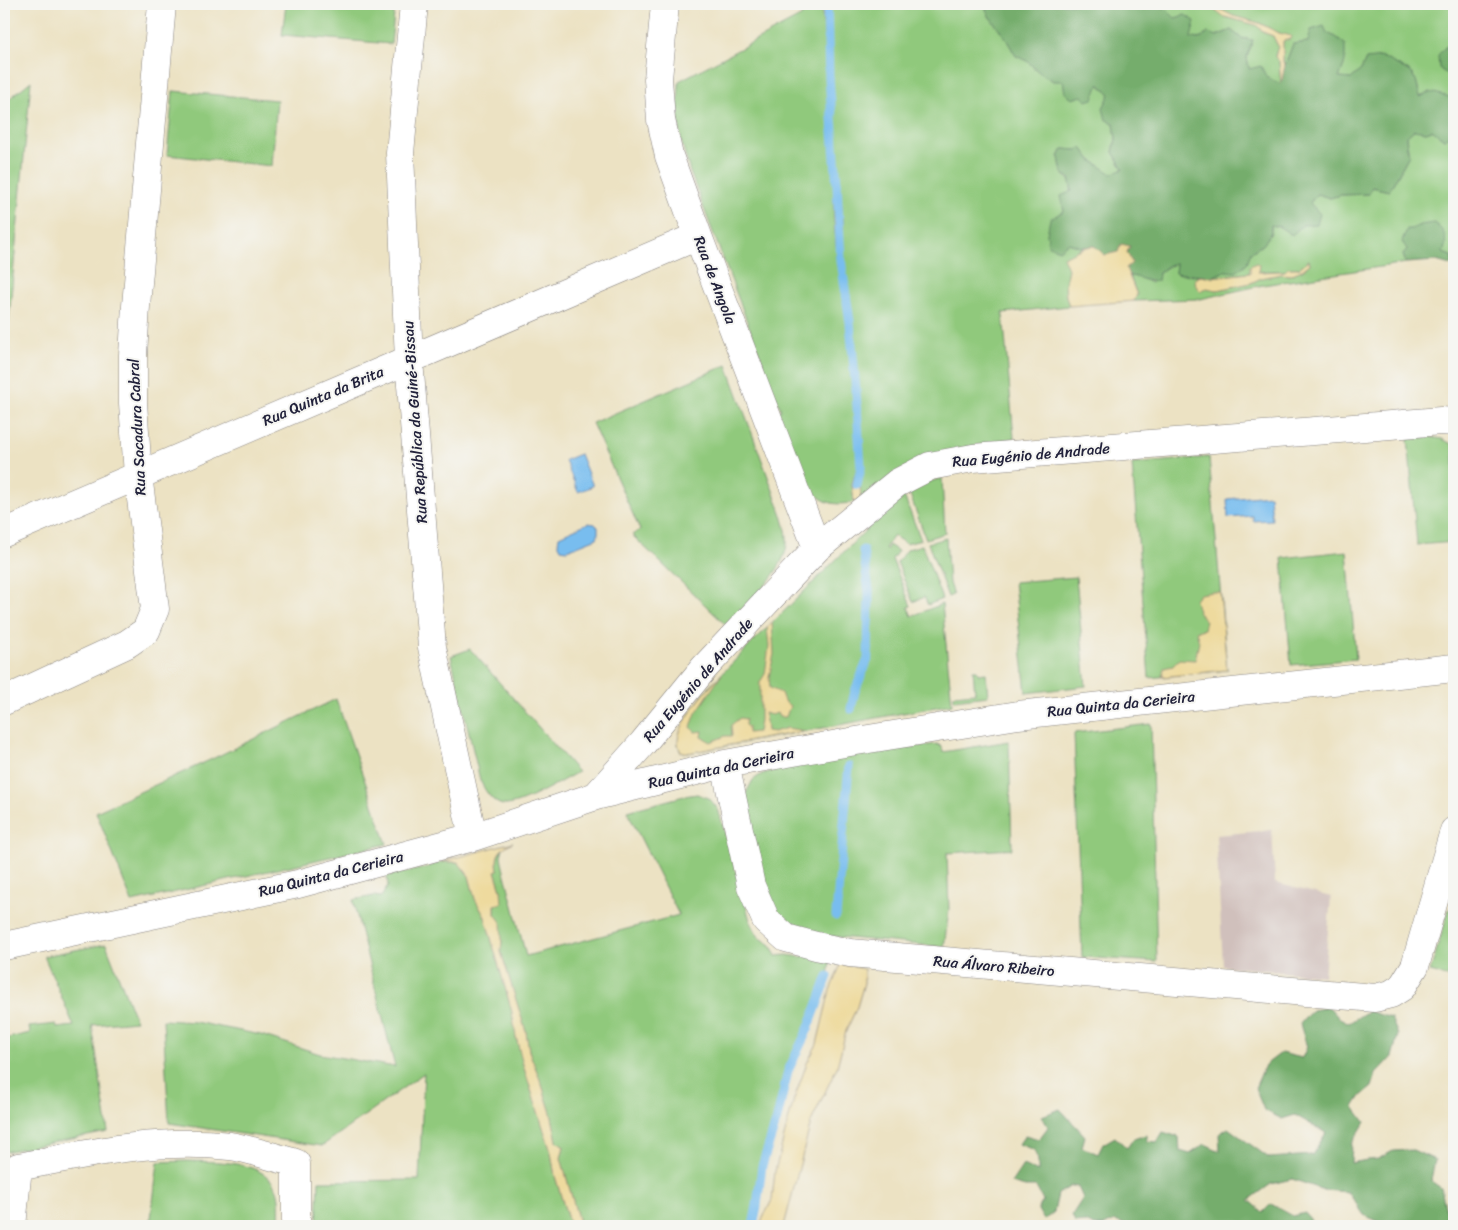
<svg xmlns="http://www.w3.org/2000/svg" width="1458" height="1230" font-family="Sriracha,sans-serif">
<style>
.industrial{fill:#d0c0bc}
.green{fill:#90c97c;stroke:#59765c}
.forest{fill:#74ad6c;stroke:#4b6854}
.sand{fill:#eeda9e;stroke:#887e6c}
.water{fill:#78bdef;stroke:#4d7095}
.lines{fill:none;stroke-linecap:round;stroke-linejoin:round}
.stream{stroke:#78bdef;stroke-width:9}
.street-casing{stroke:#87827f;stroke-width:29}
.street{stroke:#fff;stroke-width:28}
.labels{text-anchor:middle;stroke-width:4;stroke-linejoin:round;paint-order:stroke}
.street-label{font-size:15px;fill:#22223b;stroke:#f6f6f2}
</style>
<rect width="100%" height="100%" fill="#f6f6f2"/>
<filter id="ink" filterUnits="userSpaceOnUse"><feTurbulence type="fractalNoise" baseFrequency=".02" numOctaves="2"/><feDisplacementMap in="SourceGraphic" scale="10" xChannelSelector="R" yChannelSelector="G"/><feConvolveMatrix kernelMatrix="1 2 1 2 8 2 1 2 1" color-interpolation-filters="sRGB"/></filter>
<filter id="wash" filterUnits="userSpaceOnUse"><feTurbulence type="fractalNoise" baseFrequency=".0096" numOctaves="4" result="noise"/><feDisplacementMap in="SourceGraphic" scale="20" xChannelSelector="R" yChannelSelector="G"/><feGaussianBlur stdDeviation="1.12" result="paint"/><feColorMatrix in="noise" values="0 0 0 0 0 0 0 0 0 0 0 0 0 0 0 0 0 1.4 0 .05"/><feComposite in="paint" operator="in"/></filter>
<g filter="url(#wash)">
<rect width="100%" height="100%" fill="#ece2c3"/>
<path class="industrial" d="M1272,830l3,53 56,14 -7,79 -101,-10 -7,-131z"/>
<path class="green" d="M286,4h109l-4,40 -109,-9z
M801,4h20l3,25 10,155v35l4,46 9,45 8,90 1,33 3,29 -7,22 2,18c-22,5 -33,0 -47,-17l-31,-73 5,-2 -91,-238 -9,-32 -3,-28 1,-31 123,-65z
M830,4h154l5,12 16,21 11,19 11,5 13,12 23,8 35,3 12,10 6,45 -3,13 10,17 -10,6 -22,-15 -9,-12 -6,2 -13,-1 -4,8 3,16c17,13 6,21 3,37 -2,9 2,23 3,33l14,4 -10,7 -4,15 -3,15 1,12 3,10 -66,7 11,125 -46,9 -107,52 -1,-14 4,-16 -5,-68 -4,-57 -11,-83 -1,-40 -12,-143z
M1155,4h49l21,13 31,8 9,8 8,3 5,10 -3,10 4,5 2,23 -32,-15 -2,-12 6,-17 -12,-2 -10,-8c-14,6 -26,10 -41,8l-15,-20 -11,-11 -10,-1z
M1210,4h244v38c-12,1 -12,16 -15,26l15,12v18l-34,-1c-1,-5 -2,-11 -4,-16 -6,-17 -34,-18 -50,-22l-5,11 -10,9 -12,-1 6,-16 -9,-25 -10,-4 -18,9 -15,2 -8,21c-4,-7 -2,-16 -2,-25l7,-4 -11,-3 -20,-10 -26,-7z
M31,81l-27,291v-269z
M173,91l104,9 -5,66 -105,-11z
M1414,129l12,3 6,-2 12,9 10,-5v130l-3,-8 -8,-3 -23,-28 -8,4 -5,20 -4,6 3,8 -143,22 -63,14 -66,2 3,-6 -7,-19 9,1 12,6c7,-9 14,-17 25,-19l-1,9 23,3 -3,4 12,8 10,2 34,-7 10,-5 20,-4 9,1 12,-5 8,-6 -1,-4 -10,8h-11l-3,3h-19l-54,6c13,-6 55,-32 59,-45 1,-2 0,-5 0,-8l9,3 12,8 18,-32 7,-9 13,4 11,-3 28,-1 3,-7 17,4 20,-36 -3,-19z
M727,365l55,150c2,8 5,16 5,23 3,30 -41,67 -60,88l-95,-91 8,-5 -48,-107z
M1430,437l12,2 12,6v97l-37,3 -9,-106z
M1209,457l18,213 -78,8 -17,-214z
M942,478l3,55 -19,6 -17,-47 9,-7z
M904,496l17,44 -15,4 -12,-8 -9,12 1,2 3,-5 9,6 -6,8 19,47 -3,1 4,9 30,-12 10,100 -264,49 -8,-2 -2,-7 1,-8 10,-22 18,-25 45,-46 122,-121z
M946,538l3,45 4,12 -5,2 -20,-54z
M922,545l20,54 -14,6 -4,-8 -11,5 -16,-40 11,-13z
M1347,551l9,108 -65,6 -9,-107z
M1076,577l10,109 -60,7 -12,-111z
M470,649l108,123c-15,8 -59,35 -75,33 -11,-2 -19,-16 -23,-25l-29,-124z
M973,670h4l1,4 8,-1 2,23 -34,4v-5l21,-2z
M336,699l51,145 -255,58 -36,-90 116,-53z
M1151,724l6,238 -75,-5 -8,-224z
M1009,741l3,108 -65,4 2,57 -5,37 -126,-12 -15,-4 -12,-8 -12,-10 -13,-22 -21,-84 2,-16 6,-11 9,-6 17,-5 90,-16 68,-9 5,3 1,5z
M697,794l12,4 9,11 33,115 8,13 12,8 5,11 11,-1 14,2 7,-2 22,7 -2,14 -19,51 -21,44 -11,48 -15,47 -5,40 -4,20h-173l-19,-68 3,-12 -7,-5 -6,-28 -9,-28 -13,-34 -3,-19 -25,-80 1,-12 -7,-26v-9l6,-15 -6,-19 3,-1c-2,-10 -1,-14 5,-22l-2,8 2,11 23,89 153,-41 -52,-104 57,-15z
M441,862h17l11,14 6,23 10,18 27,95 4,25 8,31 27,84 4,24 15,50h-253l2,-45 100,-1 5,-107 -102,73 -153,-23 -6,-103 32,2 66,13 59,19 75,13 -42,-167 20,-4 8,1 7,-11 -1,-10 38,-8z
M1449,909l5,2v67l-24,-6z
M106,944l30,77 -44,4 16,107 -104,20v-113l26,-6 -1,-6 27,-3 1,4 17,-2 -30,-70z
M187,1161c27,1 75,-2 89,27 5,9 3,28 3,38h-129l8,-64z"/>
<path class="forest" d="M984,4h171v2l9,1 11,11 10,-3 10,6 -4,17 8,1 9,-6 9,3 14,-6 10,8 12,2 -6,17 2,12 12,-3 6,12 14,6 4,-19 8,-21 15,-2 3,-12 13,-4 3,7 9,4 9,7v18l-6,16 12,1 10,-9 5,-11 16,-2 27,14 7,9 4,17 10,-5 24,6v36l-10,5 -12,-9 -6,2 -12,-2 -8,7 1,10 2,8 -20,36 -17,-4 -3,7 -28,1 -11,3 -13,-4 -7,9 10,11 -3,10 -14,1 -11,10 -12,-8 -9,-2v7l-7,12 -13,8 -4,11 -11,9 -11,-1 -13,6 -37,-4 1,-9 -7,1 -10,8 -1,8c-11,2 -17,-4 -28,-5l-5,-8 2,-16 3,-6 -12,6 -13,3 -11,-9 -12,1 -14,-4 -9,7 -10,-4 -2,-12 3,-15 14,-8 -3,-15 11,-5 -3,-13 -7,-5 -3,-16 4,-8 13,1 6,-2 9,12 21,14 11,-5 -10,-17 3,-13 -2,-16 -8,-3 -3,-12 7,-14 -11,-10 -6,15 -7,2 -4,-5 -10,3 -7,-6 -2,-12h-10l-13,-8 -13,-12 -11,-5 -11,-19 -16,-21z
M1450,42h4v38l-15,-12 -1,-13z
M1434,223c12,9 14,16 9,30l8,3 3,10 -18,-5 -30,2 -3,-8 4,-6 -5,-7 5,-13h5l8,-4z
M1329,1007l9,10 11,6 19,-12 23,7 7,17 -6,22 -16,17 -4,13 -11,9 -7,11 11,15 -13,22 -1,19 16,-3 11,-1 15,-8 20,-1 22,10 -4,21 10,7 6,28 -4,10h-44l-6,-4 -11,1 -18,-8 -16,-23 -24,-2 -32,-11 -21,5 -22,16 14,12 8,-8 22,12 12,-3 11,13h-186l-15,-5 -11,5h-10l-8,-4 -11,1 -3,-8 11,-17 -5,-11 -7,-1 -13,8 -4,18 -10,8 -6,-10 5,-10 -7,-13h-11l-14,-4 12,-18 15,7v-12l-4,-10 -15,-6 6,-9 14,4 9,-12 -6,-11 18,-7 25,27 -3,11 16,7 5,-10 12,-7 12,11 6,-9 14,-4v6l10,1 6,-10 16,5 1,14 10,3 15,-10 15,7 -1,-17 9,-6 41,30 43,-3 14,-22 -31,-18 -13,4 -18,-9 -9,-22 10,-23 16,-12 21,5 5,-11 -7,-23 12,-14z"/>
<path class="sand" d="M821,4h9l1,74 12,143 1,40 11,83 4,57 5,68 -4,16 1,14 -7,3 -2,-18 7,-22 -3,-29 -1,-33 -8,-90 -9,-45 -4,-46v-35l-10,-155z
M1204,4h6l23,12 26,7 20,10 12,3 -1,3 -7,2v21l2,3 -4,19 -2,-23 -4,-4 3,-11 -5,-10 -8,-3 -9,-8 -31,-8z
M1121,244l9,2 -3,6 5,11 -6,5 11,27 -3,6 -65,5 -3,-10 -1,-12 3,-15 -5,-12c13,-5 17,-10 31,-11l11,9 13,-3z
M1309,260l1,4 -8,6 -12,5 -9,-1 -20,4 -10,5 -34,7 -10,-2 -7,3 -4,-5 -1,-6 3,-4 14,1 38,-4v-7l6,-3 3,2 -1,7 27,-1 3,-3h11z
M1212,592h8l7,78 -65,7 2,-9 9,-2 6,-7 16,1 4,-18 -3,-11 8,-2 2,-8 -8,-9 -3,-12 5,-6z
M772,622l2,32 -5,23 1,11 11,5 3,8 6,5 -4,11h-7l-2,-4 -5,2 -8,-2 2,8 1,10 7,1 13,-4 18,3 -117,22 -8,-2c0,-2 -2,-6 -2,-8 -2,-18 31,-56 44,-69l-26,39 -5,14 4,5 8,-1 -1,6 9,5 14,-6h7l-1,-11 9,-7 6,1 -1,6 3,2v6l10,-1 2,-12v-38l5,-8 4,-28 -2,-18z
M513,842c-14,8 -18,12 -15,28l-3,1 6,19 1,13 -7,2v9l6,8 1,18 -1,12 25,80 3,19 13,34 9,28 6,28 7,5 -3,12 19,68h-10l-15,-50 -4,-24 -27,-84 -8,-31 -4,-25 -27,-95 -10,-18 -6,-23 -11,-14h-17z
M841,964l23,5v14l-7,24 -11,24 -9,36 -26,55 -27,104h-25l13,-26 3,-29 19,-72 13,-36 10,-19 13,-54z"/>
<path class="water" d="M580,454l13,32 -15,6 -13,-32z
M1270,495l2,25 -19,1v-5l-25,2 -1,-19z
M588,523l7,1 3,3v8l-1,3 -30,12 -6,-1 -3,-6 1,-7z"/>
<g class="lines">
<path class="stream" d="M827,4l2,73 8,108 4,75 9,62 6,69 5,76 -4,18
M851,709l4,-18 13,-32 1,-68 -6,-41
M836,916l13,-150
M753,1226l4,-20 5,-40 15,-47 11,-48 21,-44 19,-51"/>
</g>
</g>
<g filter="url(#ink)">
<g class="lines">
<g class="street-casing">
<path id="street" d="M414,4l-14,149 9,207 23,287 41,190
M665,4l-7,75 3,41 8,36 29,80 119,312
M4,533l694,-297
M4,701l123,-57 19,-13 9,-22 -17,-134 -5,-72v-48l3,-49 26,-302
M725,764l26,122 15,34 20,18 30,8 34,7 525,45 16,-4 11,-7 13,-21 39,-135
M596,796l47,-53 61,-75 113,-120 80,-65 33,-17 43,-8 468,-37 13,1
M4,946l294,-62 175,-47 123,-41 129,-32 125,-22 168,-27 436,-47
M12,1226l6,-59c71,-14 138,-29 212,-21 20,3 46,12 66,17v63"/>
</g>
<use href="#street" class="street"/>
</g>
</g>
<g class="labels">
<g class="street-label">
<text transform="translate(715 280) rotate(69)" y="5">Rua de Angola</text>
<text transform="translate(323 396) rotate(-23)" y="5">Rua Quinta da Brita</text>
<text transform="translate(415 422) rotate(-94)" y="5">Rua República da Guiné-Bissau</text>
<text transform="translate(137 427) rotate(-93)" y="5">Rua Sacadura Cabral</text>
<text transform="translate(1031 455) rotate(-5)" y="5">Rua Eugénio de Andrade</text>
<text transform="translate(698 680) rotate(-49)" y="5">Rua Eugénio de Andrade</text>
<text transform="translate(1121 704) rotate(-6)" y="5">Rua Quinta da Cerieira</text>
<text transform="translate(721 768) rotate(-12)" y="5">Rua Quinta da Cerieira</text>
<text transform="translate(331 874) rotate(-14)" y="5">Rua Quinta da Cerieira</text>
<text transform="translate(994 966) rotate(5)" y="5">Rua Álvaro Ribeiro</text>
</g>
</g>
<rect width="1458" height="1230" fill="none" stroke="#f6f6f2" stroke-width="20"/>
</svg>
